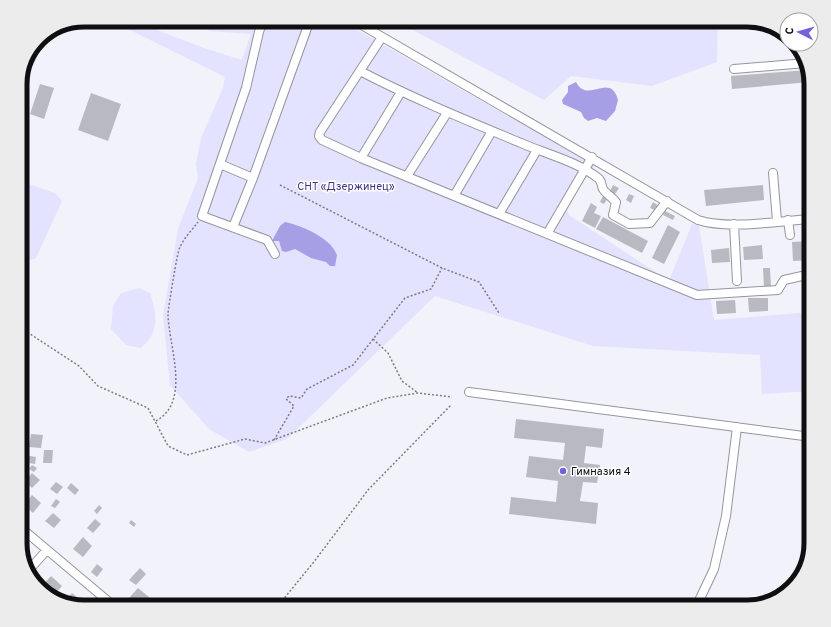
<svg xmlns="http://www.w3.org/2000/svg" width="831" height="627" font-family="Overpass,sans-serif">
<style>
.green{fill:#e3e2ff}
.water{fill:#a69fe5}
.building{fill:#b9b9c2}
.lines{fill:none;stroke-linecap:round;stroke-linejoin:round}
.minor-casing{stroke:#95959e;stroke-width:10}
.path{stroke:#7c7c82;stroke-width:1.5;stroke-dasharray:2 2;stroke-linecap:butt}
.minor{stroke:#fff;stroke-width:8}
.poi-dot{fill:#7761db;stroke:#fff;stroke-width:1.5}
.labels{text-anchor:middle;stroke-width:3;stroke-linejoin:round;paint-order:stroke}
.park-label{font-size:11px;fill:#423283;stroke:#fff}
.poi-label{font-size:11px;fill:#0f0f12;stroke:#fff;text-anchor:start}
.rim{fill:none;stroke:#0f0f12;stroke-width:5}
</style>
<rect width="100%" height="100%" fill="#f2f2fb"/>
<path class="green" d="M110,20h13l10,4 6,-4h9l-2,6 58,22 38,12 9,-26 -40,-3 -30,-11h159l255,146 -29,40 3,9 100,66 23,-57 7,2 15,94 97,-8v79l-49,3 -2,-39 -167,-9 -158,-50 -148,143 -38,13 -40,-23 -39,-44 -7,-70 15,-86 20,-51 -2,-14 5,-26 22,-50 2,-11z
M394,20h324l-1,42 -65,24 -81,-10 -27,24z
M39,42l3,1 -8,22 -5,-2z
M20,181l35,12 7,8 -26,57 -13,4 -3,-2z
M139,288l11,5c7,22 10,38 -9,55l-15,-3 -15,-16 2,-23 8,-13z"/>
<path class="water" d="M576,82c12,23 34,-11 42,18l-3,11 -9,10 -9,-3 -9,3 -4,-3 -3,-6 -18,-8 -1,-4 6,-8v-6z
M285,222c17,4 45,15 52,33l-2,11h-5l-4,-4 -15,-4 -16,-9 -9,3 -4,-1 -3,-10h-7l8,-15z"/>
<path class="building" d="M808,70l2,12 -78,7 -1,-13z
M40,84l14,4 -10,31 -14,-5z
M91,93l30,11 -13,37 -30,-11z
M20,94l4,2 -4,10z
M613,185l6,3 -4,6 -5,-3z
M763,185l1,15 -58,6 -2,-16z
M629,194l5,2 -3,7 -5,-3z
M603,196l4,3 -3,5 -4,-2z
M653,202l6,4 -2,5 -7,-3z
M591,203l6,4 -3,6 7,3 -6,12 -13,-7z
M665,211l10,5 -2,4 -10,-5z
M603,217l45,24 -6,12 -46,-24z
M668,225l12,7 -16,32 -12,-6z
M811,241v19l-18,1 -1,-19z
M762,245l1,14 -19,1 -1,-13z
M729,248l1,14 -18,1 -1,-13z
M763,268h7l1,19 -7,1z
M748,298h20v13l-19,1z
M735,300l1,13 -19,1 -1,-13z
M516,419l88,10 -2,19 -16,-2 -2,17 16,2 -3,18 -14,-1 -3,19 18,2 -2,21 -87,-10 2,-17 45,5 2,-21 -32,-4 3,-21 34,4 2,-17 -51,-5z
M31,434l12,1 -2,13 -12,-1z
M44,450h9l-1,13h-9z
M24,455l12,2 -1,7 -12,-2z
M32,465l5,3 -3,4 -5,-3z
M32,473l8,7 -8,8 -7,-6z
M56,482l7,5 -6,7 -7,-5z
M71,483l8,7 -4,5 -8,-7z
M32,495l9,8 -8,10 -9,-8z
M56,499l4,3 -5,6 -4,-2z
M99,505l3,3 -5,6 -3,-3z
M53,513l8,7 -7,8 -9,-7z
M95,519l6,5 -8,9 -6,-5z
M131,520l5,4 -2,3 -5,-4z
M83,537l9,9 -9,11 -10,-8z
M97,564l6,5 -6,8 -6,-5z
M140,568l6,6 -10,11 -7,-5z
M51,576l11,10 -7,8 -11,-10z
M138,588l17,14 -3,5h-13l-10,-9z
M72,593l8,7 -3,4 -12,-3z
M169,599l5,5 -3,3h-4l-3,-3z"/>
<g class="lines">
<g class="minor-casing">
<path id="minor" d="M263,20l-4,12 -13,56 -44,128 65,24 8,14
M353,20l345,200c31,10 80,1 113,-1
M382,37l-62,95 -1,4 3,4 39,18 336,137 81,-5 6,-10 27,-6
M734,69l72,-6
M360,71c52,27 106,49 161,72 25,11 55,18 77,35 4,3 3,7 5,11 3,5 9,8 13,13l-3,13 16,9 21,-1 17,-22
M361,158l40,-66
M220,164l33,14 -20,49
M773,173l4,48
M407,176l40,-63
M253,178l57,-158
M454,196l38,-65
M499,214l38,-64
M788,220l2,15
M734,224l3,57
M547,234l45,-77
M469,392l342,45
M20,527l95,80
M27,572l20,-22
M696,607l18,-38 12,-53 11,-89"/>
</g>
<path class="path" d="M280,185l162,83 37,14 20,31
M24,330l55,36 19,20 50,22 20,38 19,9 58,-16 20,4 122,-45 31,-5 34,4
M373,339l15,14 14,28 16,12
M20,366l4,-36 -4,-7
M156,421c36,-20 12,-76 12,-108 1,-8 9,-61 12,-66 4,-9 12,-17 18,-25
M274,440l20,-34 -8,-7 3,-3 12,2 6,-9 46,-24 52,-67 26,-9 11,-21
M277,607l36,-44 55,-73 83,-85"/>
<use href="#minor" class="minor"/>
</g>
<circle class="poi-dot" cx="563" cy="471" r="4"/>
<g class="labels">
<g class="park-label">
<text x="346" y="190">СНТ «Дзержинец»</text>
</g>
<g class="poi-label">
<text x="571" y="475">Гимназия 4</text>
</g>
</g>
<path d="M0 0H831V627H0ZM84 27H747A57 57 0 0 1 804 84V543A57 57 0 0 1 747 600H84A57 57 0 0 1 27 543V84A57 57 0 0 1 84 27Z" fill="#ececec" fill-rule="evenodd"/>
<path class="rim" d="M84 27H747A57 57 0 0 1 804 84V543A57 57 0 0 1 747 600H84A57 57 0 0 1 27 543V84A57 57 0 0 1 84 27Z"/>
<g transform="translate(799 32) rotate(276)"><circle r="19" fill="#ffffff" stroke="#9f9fa0"/>
<path d="M0-3L7 15L0 10L-7 15Z" fill="#7761db"/>
<text y="-6" font-size="11" font-weight="bold" text-anchor="middle" fill="#0f0f12">С</text>
</g>
</svg>
